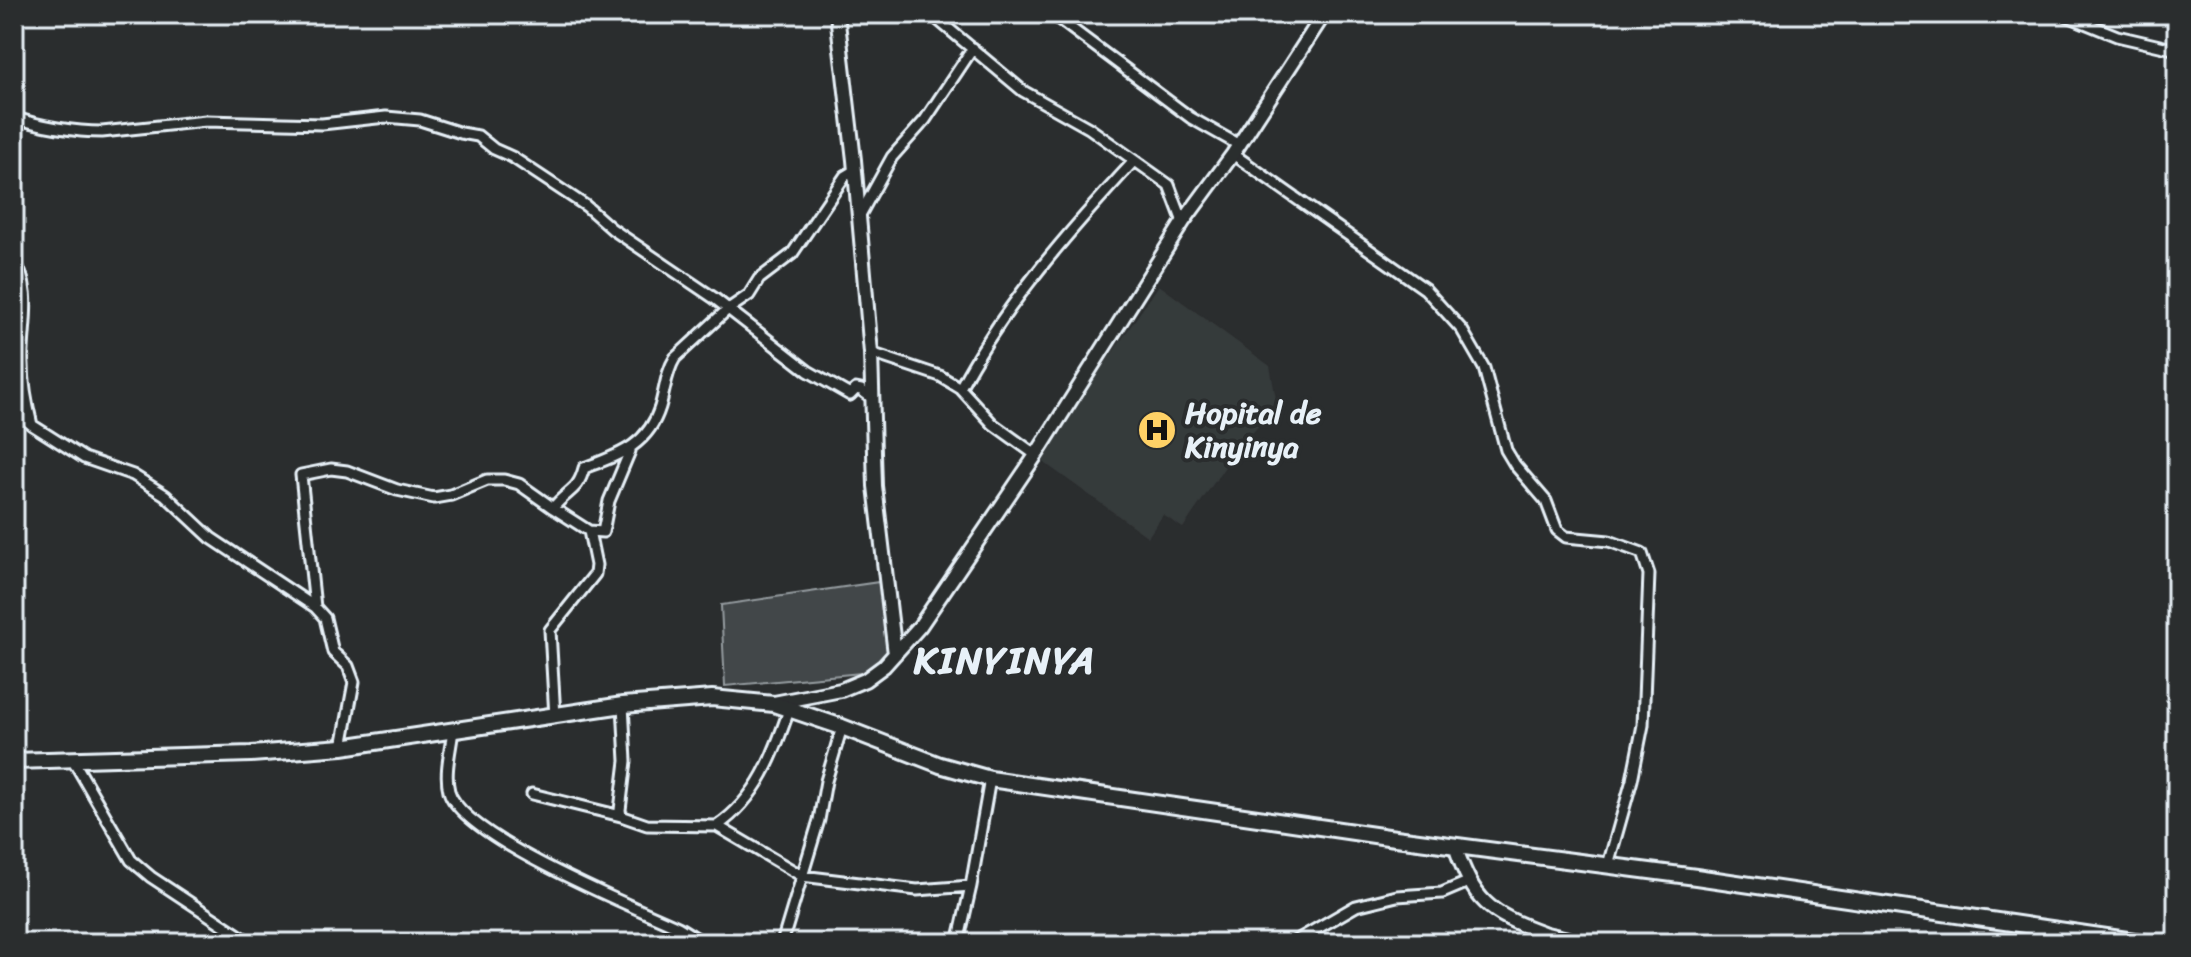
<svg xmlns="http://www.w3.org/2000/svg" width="2191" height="957" font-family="Sriracha,sans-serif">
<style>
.built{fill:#363a3b}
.pitch{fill:#424648;stroke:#959ca0;stroke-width:2}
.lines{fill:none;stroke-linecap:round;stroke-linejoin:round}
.street-casing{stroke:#e8f1f8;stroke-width:15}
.secondary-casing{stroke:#e8f1f8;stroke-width:18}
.primary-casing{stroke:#e8f1f8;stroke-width:20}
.street{stroke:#2a2d2e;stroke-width:9}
.secondary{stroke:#2a2d2e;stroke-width:12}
.primary{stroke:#2a2d2e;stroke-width:14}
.labels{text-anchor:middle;stroke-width:8;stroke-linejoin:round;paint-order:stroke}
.poi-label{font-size:30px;font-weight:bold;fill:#e8f1f8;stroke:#2a2d2e;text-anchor:start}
.district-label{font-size:38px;font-weight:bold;letter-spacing:2px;fill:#e8f1f8;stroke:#2a2d2e}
</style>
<rect width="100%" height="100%" fill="#2a2d2e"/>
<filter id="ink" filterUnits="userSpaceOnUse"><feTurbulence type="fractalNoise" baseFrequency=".0125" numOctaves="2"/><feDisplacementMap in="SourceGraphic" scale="16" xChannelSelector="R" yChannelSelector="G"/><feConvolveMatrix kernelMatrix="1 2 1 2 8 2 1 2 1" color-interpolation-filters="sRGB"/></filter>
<g filter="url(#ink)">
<path class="built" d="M1159,285l111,81 7,39 -44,50 -50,73 -20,-13 -15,22 -109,-78z"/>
<path class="pitch" d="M879,582l9,71 -16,19 -147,14 -4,-81z"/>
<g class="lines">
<g class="street-casing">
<path id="street" d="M931,14l92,77 66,37 80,57 14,37
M1052,14l139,104 48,27
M2063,14l54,22 60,14
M14,117c24,9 62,15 88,15l104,-11 116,3 64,-7 34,3 41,13 17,3 16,13 18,8 74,49 26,23 102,69 94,73 42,24 6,-6 5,1 11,8
M1233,154l192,135 37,41 22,38 22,82 9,15 31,36 11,29 9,7 43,4 33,12 7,21 -6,151 -11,55 -24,85
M860,215l32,-58 33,-37 48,-72
M14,261c21,30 7,69 9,103 0,21 4,41 9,61l52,33 49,17 32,20 46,43 104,69 10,11 8,34 15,14 6,16 -12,65
M871,353l69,23 20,12 33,36 43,31
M960,388c44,-83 110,-158 174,-227
M14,410l18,15
M553,508l36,23 14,1 6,-31 21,-50
M315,607l-14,-132 30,-6 16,2 50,19 37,8 17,-3 36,-15h17l15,4 34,24c14,-18 25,-16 31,-40 34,-13 64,-22 76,-61 5,-17 6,-35 15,-49l52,-48 22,-15 10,-16 33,-25 53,-78 10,-6
M623,705l3,56 -6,49 1,6 26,9 70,1 85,50 115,14 54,-4
M555,717l-5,-87 45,-56 1,-9 -7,-34
M453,730c-2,18 -9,43 -4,61 12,46 183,115 229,136l26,16
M73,760l58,100 20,17 100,66
M532,794l89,22
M717,826c41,-28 57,-72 72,-116
M782,943l37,-123 7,-39 16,-54
M958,943l13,-57 19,-107
M1292,943l64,-37 41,-10 45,-3 26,-11"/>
</g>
<g class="secondary-casing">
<path id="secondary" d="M837,14l17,146 17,193 4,133 20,168
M774,703l67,-13 24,-10 19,-14 36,-40 116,-171 147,-233 50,-68 91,-140
M1455,846c19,55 33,67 88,87 12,4 25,4 36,10"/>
</g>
<g class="primary-casing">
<path id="primary" d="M14,761l237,-7 91,-7 281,-42 89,-7 62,6 68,23 98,38 50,14 398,58 308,40 452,66"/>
</g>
<use href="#street" class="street"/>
<use href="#secondary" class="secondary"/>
<use href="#primary" class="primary"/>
</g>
</g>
<defs>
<g id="hospital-disc" transform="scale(2)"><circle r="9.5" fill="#ffd166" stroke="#2a2d2e"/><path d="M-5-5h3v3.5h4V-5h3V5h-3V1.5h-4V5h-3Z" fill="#111"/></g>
</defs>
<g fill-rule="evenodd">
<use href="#hospital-disc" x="1157" y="430"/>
</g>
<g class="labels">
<g class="poi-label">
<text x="1185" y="423">Hopital de<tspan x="1185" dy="34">Kinyinya</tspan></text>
</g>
<g class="district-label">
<text x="1005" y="673">KINYINYA</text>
</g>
</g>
<rect width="2191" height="957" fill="none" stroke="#2a2d2e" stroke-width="48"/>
<rect x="24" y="24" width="2143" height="909" fill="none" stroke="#e8f1f8" stroke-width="3" filter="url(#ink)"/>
</svg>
